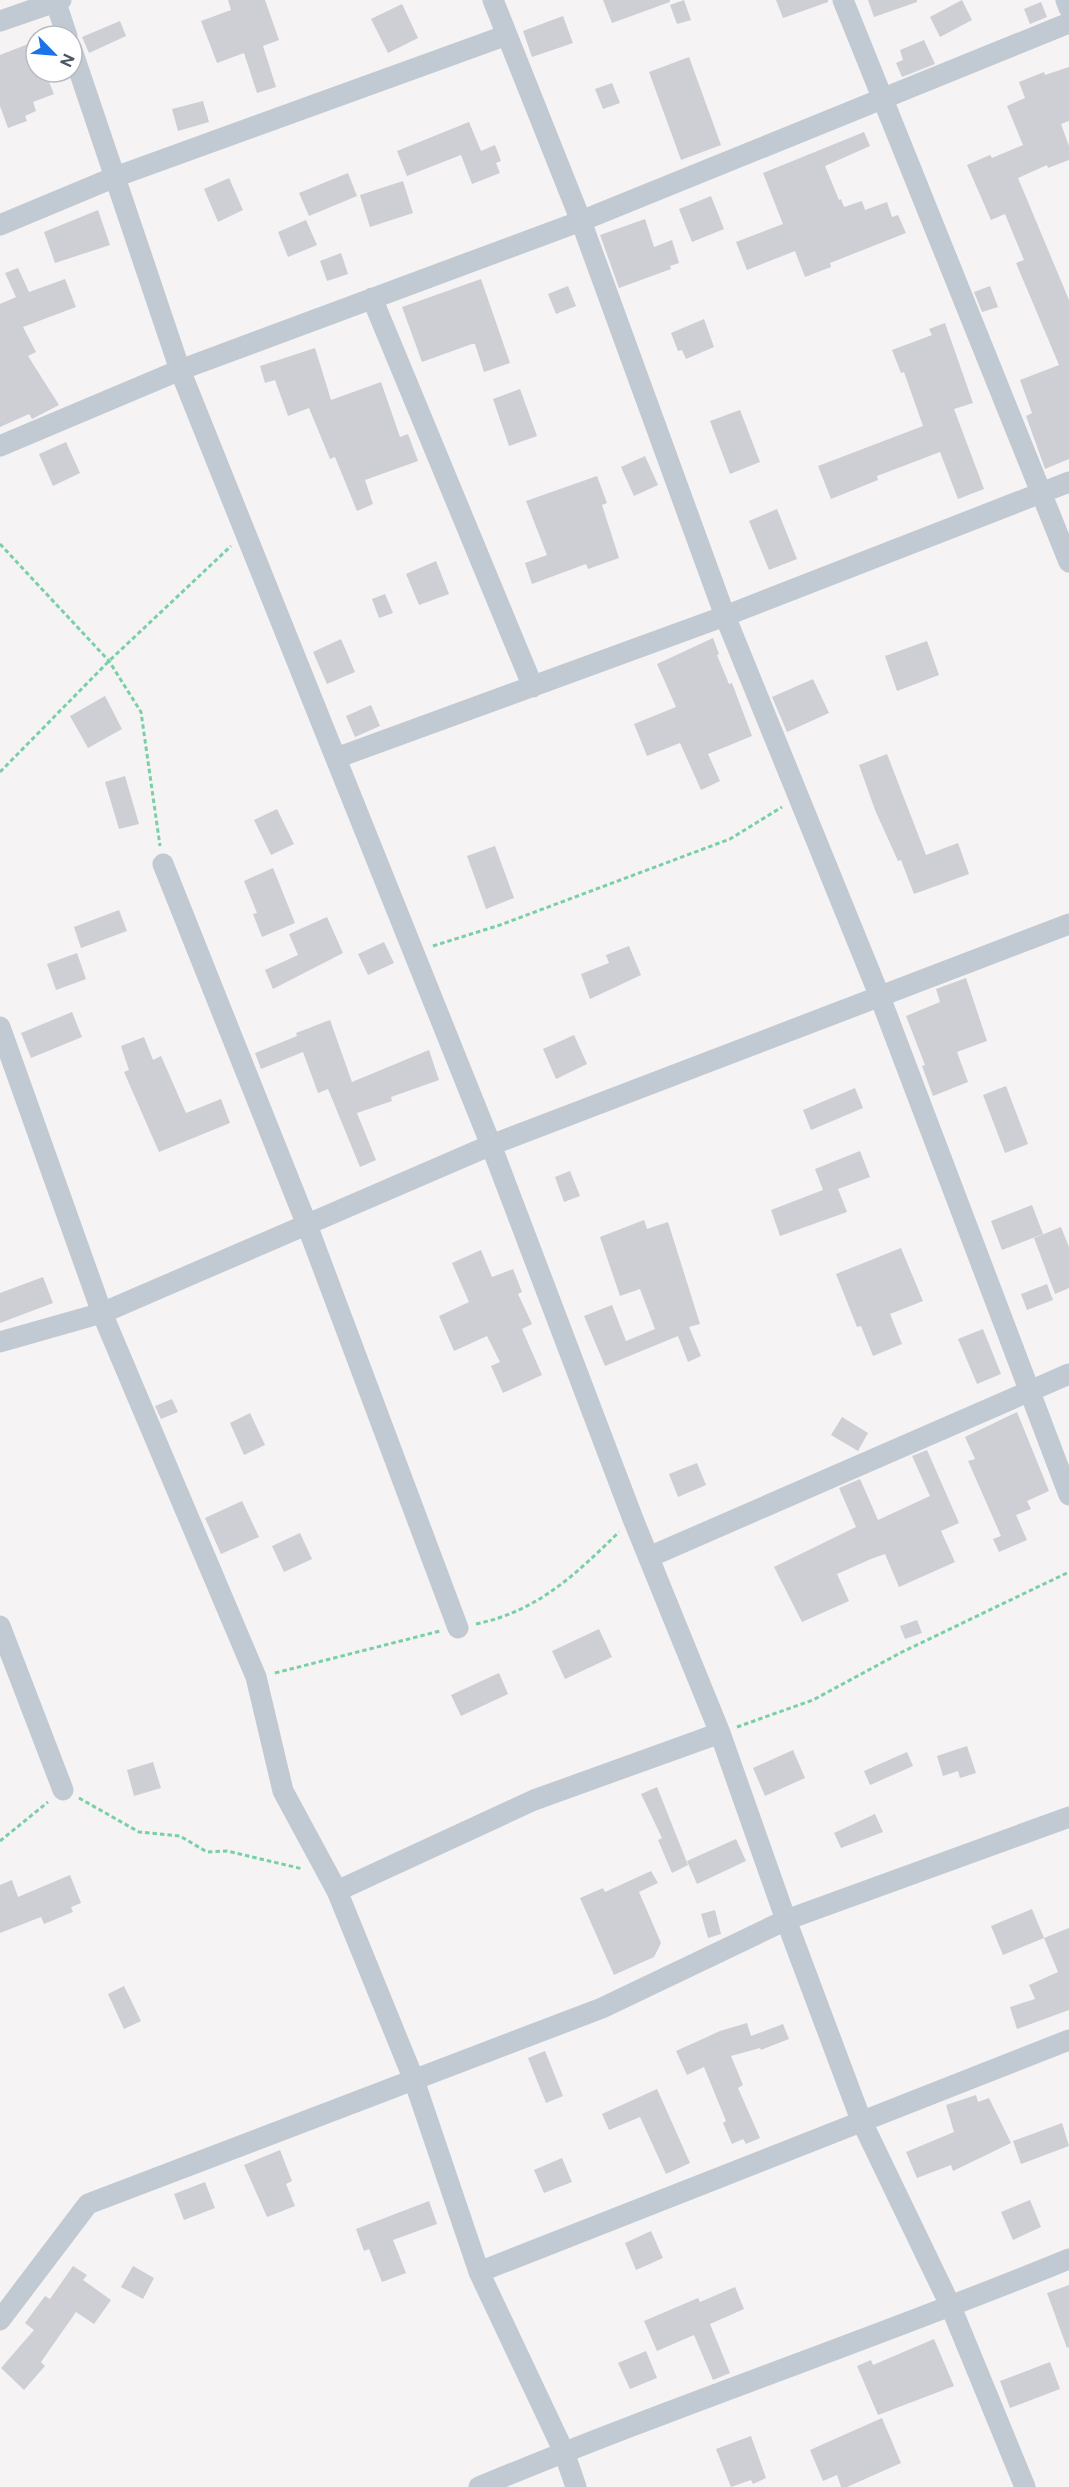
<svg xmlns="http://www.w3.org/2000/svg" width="1069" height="2487" font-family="'Public Sans',sans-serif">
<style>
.building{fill:#cdcfd5}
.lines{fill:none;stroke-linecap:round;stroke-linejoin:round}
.path{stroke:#7ad0a6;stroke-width:3;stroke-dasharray:4.5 3;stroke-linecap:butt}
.minor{stroke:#c1cad2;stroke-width:21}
</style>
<rect width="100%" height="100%" fill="#f5f3f3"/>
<path class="building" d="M228,0h37l14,40 -16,6 13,41 -19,6 -13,-40 -27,10 -16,-42 30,-11z
M603,0h67v2l-58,21z
M684,0l7,20 -14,4 -7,-19z
M776,0h52v2l-45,16z
M868,0h49v2l-43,15z
M962,0l10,20 -32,17 -10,-20z
M1041,2l6,15 -17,7 -6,-15z
M402,4l16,34 -30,15 -17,-34z
M563,16l10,27 -41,14 -9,-26z
M120,21l6,15 -37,17 -7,-16z
M924,40l11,24 -33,13 -6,-14 7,-3 -3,-10z
M36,41v31h9l9,22 -21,8 3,9 -11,5 2,5 -19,7 -8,-22v-51z
M689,57l32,88 -40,15 -32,-88z
M1069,67v54l-8,3 8,22v14l-21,8 -1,-3 -29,13 51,122v159l-24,10 -19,-53 6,-3 -12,-33 39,-15 -43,-102 8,-3 -19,-46 -14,6 -24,-55 23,-10 2,3 31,-13 -16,-39 18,-8 -6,-16 25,-10 1,3z
M612,83l8,20 -17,6 -8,-20z
M203,101l6,21 -31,9 -6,-22z
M469,122l12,29 14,-6 6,16 -5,2 4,10 -28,11 -11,-29 -54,21 -10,-25z
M864,132l6,14 -45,20 14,34 2,-1 3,8 18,-6 3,9 22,-8 5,15 6,-2 8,18 -76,30 1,4 -26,10 -10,-26 -48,19 -11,-28 47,-18 -20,-51z
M348,173l9,23 -48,20 -10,-23z
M229,178l14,32 -25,12 -14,-33z
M403,181l10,32 -43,14 -10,-32z
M711,196l13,33 -32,13 -13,-33z
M98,210l12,35 -55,18 -11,-31z
M645,219l9,28 18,-7 7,23 -9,3 1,3 -52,19 -19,-53z
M306,220l11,25 -29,12 -10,-25z
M341,253l7,21 -21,7 -7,-20z
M18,268l11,24 36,-13 11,28 -53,20 13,25 -8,4 31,49 -27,14 -3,-5 -29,13v-123l16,-7 -11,-24z
M481,279l29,84 -26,9 -9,-28h-3l-50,18 -20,-55z
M568,286l8,20 -20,8 -8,-20z
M990,286l8,21 -16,5 -8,-20z
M704,319l10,28 -28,12 -4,-9 -4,1 -7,-18z
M945,323l28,80 -19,6 30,80 -26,10 -18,-47 -63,24 1,4 -47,19 -13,-33 105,-40 -19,-54 -3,1 -9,-23 40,-15 -3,-6z
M315,348l16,52 50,-18 19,55 8,-3 10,27 -53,19 8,24 -16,7 -22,-54 -5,2 -21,-51 -21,8 -13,-36 -10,3 -5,-17z
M520,389l17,47 -28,10 -16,-47z
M740,410l20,52 -30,12 -20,-53z
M66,442l14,31 -27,13 -14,-32z
M645,456l13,29 -24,11 -13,-29z
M597,476l10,27 -5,2 17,53 -31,11 -2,-5 -54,20 -7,-21 22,-8 -21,-54z
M777,509l20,50 -28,11 -20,-49z
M436,561l13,33 -30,11 -13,-31z
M385,594l8,19 -14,5 -7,-19z
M713,638l6,16 -2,1 12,29 3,-1 20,53 -44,18 12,27 -19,9 -21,-47 -33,13 -13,-32 42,-17 -19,-43z
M341,639l14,33 -28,12 -14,-32z
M927,641l12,34 -42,16 -12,-35z
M813,679l16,34 -42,19 -15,-35z
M105,696l17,33 -34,19 -18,-32z
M371,705l9,21 -25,11 -9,-21z
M887,754l39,101 32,-12 11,31 -55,20 -13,-34 -3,1 -23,-51 -16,-45z
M125,776l14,48 -20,5 -14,-47z
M277,809l17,35 -23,11 -17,-35z
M495,846l19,52 -28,11 -19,-53z
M273,868l22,55 -33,14 -9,-23 4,-1 -13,-32z
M119,910l8,21 -46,17 -7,-21z
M327,917l16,36 -70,36 -8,-19 33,-15 -9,-21z
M384,942l10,21 -26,12 -10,-21z
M629,946l12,29 -51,24 -9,-25 28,-11 -3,-8z
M77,953l9,26 -30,11 -9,-26z
M966,978l21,63 -30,11 11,30 -35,14 -11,-30 3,-1 -19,-49 34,-14 -4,-13z
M72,1012l10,25 -51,21 -10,-25z
M330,1020l22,62 77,-32 10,30 -48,17 1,4 -35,12 19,47 -16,7 -32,-78 -10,4 -15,-41 -42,17 -6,-16 42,-17 -1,-3z
M574,1035l13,29 -31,15 -13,-30z
M144,1037l9,23 8,-4 25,57 35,-14 9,24 -71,29 -35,-80 5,-2 -8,-24z
M1006,1086l22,58 -23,9 -22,-58z
M855,1088l8,20 -52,22 -8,-20z
M860,1151l10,26 -32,12 9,23 -67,24 -9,-26 52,-20 -8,-21z
M570,1171l10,25 -16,6 -9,-25z
M1032,1205l11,29 -41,16 -11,-29z
M644,1220l3,9 21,-7 32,102 -11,3 12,29 -13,6 -10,-26 -73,30 -21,-50 28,-11 14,36 29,-12 -15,-40 -20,7 -20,-59z
M1061,1227l8,20v41l-14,6 -21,-56z
M901,1248l22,53 -33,13 12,30 -29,12 -12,-30 -4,1 -21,-53z
M481,1250l11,27 21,-8 9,23 -4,2 14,30 -10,5 20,46 -39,18 -12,-27 9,-4 -13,-26 -33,15 -15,-35 30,-14 -17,-39z
M43,1277l10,26 -53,20v-30z
M1047,1284l6,16 -26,10 -6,-16z
M983,1329l18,45 -24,10 -19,-45z
M172,1399l6,13 -17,7 -6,-13z
M1017,1412l32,79 -22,10 4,8 -15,6 11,25 -28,12 -6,-13 8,-3 -33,-75 7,-2 -10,-22z
M250,1413l15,32 -21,10 -14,-32z
M842,1417l26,16 -10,18 -27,-16z
M927,1450l32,73 -18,8 14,31 -56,25 -14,-33 -14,5 -34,15 12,27 -47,21 -28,-55 82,-40 -17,-39 21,-9 18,41 52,-24 -18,-40z
M697,1463l9,22 -28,12 -9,-23z
M242,1501l17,36 -38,17 -16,-36z
M300,1533l12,26 -28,13 -12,-26z
M917,1620l5,13 -17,6 -5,-13z
M599,1629l13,28 -47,22 -13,-28z
M499,1673l9,21 -47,22 -10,-21z
M967,1746l9,27 -16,5 -2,-7 -15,5 -6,-20z
M793,1750l12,28 -40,18 -12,-28z
M907,1752l6,14 -43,19 -6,-14z
M153,1762l8,26 -27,8 -7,-26z
M657,1787l31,78 -16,8 -14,-33 4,-2 -21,-44z
M875,1814l8,18 -42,16 -7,-15z
M736,1839l10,22 -49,23 -10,-23z
M651,1871l7,12 -19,9 22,51 -7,14 -40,18 -34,-77 23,-10 2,4z
M70,1875l11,28 -10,4 2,5 -29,12 -3,-7 -41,16v-48l12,-5 6,17z
M1032,1909l12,29 -41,17 -12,-29z
M715,1910l6,24 -13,4 -7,-24z
M1069,1928v82l-52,19 -7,-22 25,-8 -6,-14 29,-13 -14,-34z
M124,1986l17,35 -17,8 -16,-35z
M747,2023l4,13 32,-12 6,15 -28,11 -1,-2 -29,8 12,29 -5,3 22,50 -14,6 -3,-5 -11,5 -9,-21 3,-2 -22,-54 -17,8 -11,-24 44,-20z
M545,2051l18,45 -17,7 -18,-45z
M657,2089l33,74 -24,11 -26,-57 -31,13 -7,-16z
M976,2095l2,7 11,-4 22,45 -58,28 -2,-6 -34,13 -11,-26 48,-20 -8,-27z
M1062,2123l7,23 -48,18 -8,-23z
M280,2150l12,31 -6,3 9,22 -28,11 -23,-52z
M562,2158l10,24 -28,11 -10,-23z
M205,2182l10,26 -31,12 -10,-26z
M1030,2200l11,27 -28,13 -12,-28z
M429,2201l8,23 -44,16 13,33 -24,9 -13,-33 -5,2 -8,-22z
M651,2231l12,27 -27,12 -11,-27z
M73,2266l14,9 -4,5 28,20 -17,24 -18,-12 -35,50 4,4 -21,24 -23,-22 33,-38 -9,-7 20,-27 5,3z
M133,2266l21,12 -11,21 -22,-12z
M1069,2285v62l-2,1 -20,-55z
M735,2287l9,22 -34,15 20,49 -17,7 -19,-45 -37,16 -13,-30 54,-23 2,4z
M934,2339l20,47 -76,29 -21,-49 14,-6 2,5z
M646,2351l11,27 -27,11 -12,-26z
M1050,2362l10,27 -50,19 -10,-27z
M882,2418l19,45 -54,24h-6l-4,-12 -14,6 -13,-31z
M751,2436l15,42 -13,6 -2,-4 -20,7 -15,-38z"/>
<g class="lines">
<path class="path" d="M0,544l109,117 32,51 19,134
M0,772l109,-111 122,-115
M433,946l67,-21 230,-86 52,-32
M476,1624c62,-13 99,-49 143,-92
M275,1673l165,-42
M737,1727l76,-27 89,-48 167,-80
M79,1798l60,34 41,4 27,16 20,-1 76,18
M0,1841l48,-39"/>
<path class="minor" d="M55,0l12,36
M493,0l88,221 144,395 155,381 189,498
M843,0l226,562
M1066,0l3,8
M0,21l61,-21
M72,50l108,320 311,775 142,374 87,214 66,187 75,200 90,187 74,180
M0,225l115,-48 392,-142
M372,298l161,389
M0,446l180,-76 401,-149 488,-198
M336,758l389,-142 344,-134
M163,864l144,361 151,403
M0,1027l102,286 154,364 27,114 54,100 77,189 65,192 85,180 12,35
M0,1342l102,-29 389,-168 578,-221
M649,1557l420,-183
M0,1626l63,164
M337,1891l197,-91 186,-67
M479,2272l590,-232
M0,2320l88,-116 514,-196 184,-88 283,-103
M479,2487c194,-81 395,-148 590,-228"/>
</g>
<g transform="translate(54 54) rotate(115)"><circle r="28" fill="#ffffff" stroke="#b7bbc0" stroke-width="1.5"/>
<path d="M0-4.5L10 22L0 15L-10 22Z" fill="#1a73e8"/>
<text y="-9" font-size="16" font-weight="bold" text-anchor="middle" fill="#4a5661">N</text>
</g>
</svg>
